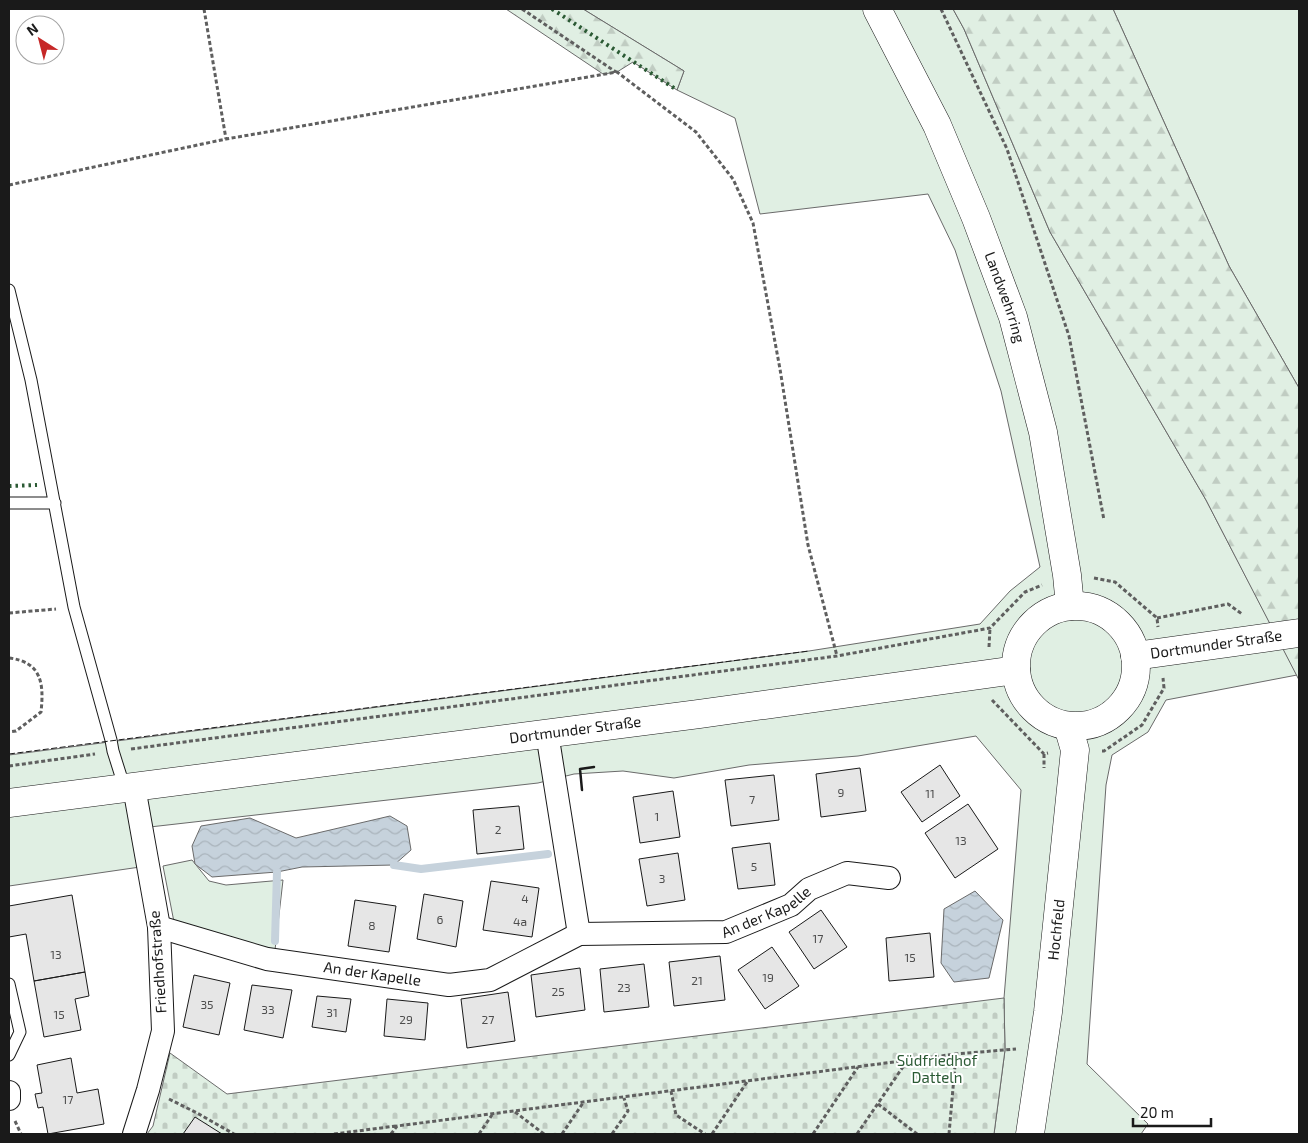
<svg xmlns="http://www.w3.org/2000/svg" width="1308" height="1143" font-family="'Exo 2',sans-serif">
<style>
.green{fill:#e0efe3;stroke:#6a6a6a}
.forest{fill:url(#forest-firs);stroke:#6a6a6a}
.cemetery{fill:url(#cemetery-stones);stroke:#6a6a6a}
.water{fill:url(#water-waves);stroke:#6a6a6a}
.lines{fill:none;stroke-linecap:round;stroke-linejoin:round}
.stream{stroke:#c6d2dc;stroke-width:8}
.building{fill:#e6e6e6;stroke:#1a1a1a}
.service-casing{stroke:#1a1a1a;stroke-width:13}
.minor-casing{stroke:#1a1a1a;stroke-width:24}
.tertiary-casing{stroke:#1a1a1a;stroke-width:29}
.secondary-casing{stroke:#1a1a1a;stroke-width:29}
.path{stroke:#5f5f5f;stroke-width:3;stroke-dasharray:4 2.5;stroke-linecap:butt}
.service{stroke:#fff;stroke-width:11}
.minor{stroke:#fff;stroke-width:22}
.tertiary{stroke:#fff;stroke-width:28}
.secondary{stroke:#fff;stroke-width:28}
.hedge{stroke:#2b5a34;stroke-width:4;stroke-dasharray:2.5 4;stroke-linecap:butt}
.fence{stroke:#1a1a1a;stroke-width:1;stroke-dasharray:6 2.5;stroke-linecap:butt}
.wall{stroke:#1a1a1a;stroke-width:2.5}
.labels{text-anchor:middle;stroke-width:4;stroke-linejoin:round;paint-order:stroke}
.number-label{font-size:12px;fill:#4d4d4d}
.street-label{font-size:15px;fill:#1a1a1a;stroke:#fff}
.park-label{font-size:15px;fill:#2b5a34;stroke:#fff}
</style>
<defs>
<pattern id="forest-firs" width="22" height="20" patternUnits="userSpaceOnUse" patternTransform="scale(1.25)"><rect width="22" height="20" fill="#e0efe3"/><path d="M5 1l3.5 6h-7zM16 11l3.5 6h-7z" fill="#c0ccc2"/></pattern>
<pattern id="cemetery-stones" width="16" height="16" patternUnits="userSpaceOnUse" patternTransform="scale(1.25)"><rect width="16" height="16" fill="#e0efe3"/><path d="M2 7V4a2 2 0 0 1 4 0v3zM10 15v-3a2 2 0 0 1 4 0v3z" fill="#c0ccc2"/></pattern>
<pattern id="water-waves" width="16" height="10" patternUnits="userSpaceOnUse" patternTransform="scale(1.25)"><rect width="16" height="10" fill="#c6d2dc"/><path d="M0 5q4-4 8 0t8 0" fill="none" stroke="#aab4bc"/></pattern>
</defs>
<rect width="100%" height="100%" fill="#fff"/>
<path class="green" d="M583,9h370l11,20 86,203 156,268 91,175 -131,25 -18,32 -36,23 -6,30 -19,279 61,60 -7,10h-147l11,-84 -1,-52 17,-208 -45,-54 -118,20 -109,9 -75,13 -51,-7 -49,3 -36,9 -397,45 6,38 -138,20v-131l800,-104 171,-27 30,-33 30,-24 -39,-176 -46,-141 -27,-56 -168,20 -25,-96 -58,-28 7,-19z
M1113,9h186v379l-70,-122z
M192,860l17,21 17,4 57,-5 -8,70 -101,-28 -11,-56z"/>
<path class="forest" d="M506,9h77l101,62 -7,19 -44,-28 -16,10 -14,2z
M953,9h160l116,257 70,122v292l-93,-180 -156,-268 -86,-203z"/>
<path class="cemetery" d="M1004,998l1,52 -11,84h-847l6,-8 17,-73 57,41z"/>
<path class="water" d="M390,816l17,10 4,24 -17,15 -92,2 -25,5 -65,5 -17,-13 -3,-18 9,-20 49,-8 46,20z
M975,891l28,29 -14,58 -35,4 -13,-19 3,-54z"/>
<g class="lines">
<path class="stream" d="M394,865l27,4 127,-15
M275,941l2,-69"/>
</g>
<path class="building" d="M940,765l20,31 -38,26 -21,-30z
M860,768l6,43 -45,6 -5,-43z
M774,775l5,45 -48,6 -6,-46z
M673,791l7,46 -40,6 -7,-46z
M968,804l30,45 -43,29 -30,-45z
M519,806l5,43 -47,5 -4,-44z
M770,843l5,42 -37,4 -6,-41z
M678,853l7,47 -38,6 -8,-47z
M491,881l48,7 -7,49 -49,-7z
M424,894l39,7 -7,46 -39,-8z
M72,895l13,77 -51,9 -8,-47 -17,3v-31z
M355,900l41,6 -7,46 -41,-6z
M821,910l26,37 -33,22 -25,-37z
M930,933l4,44 -45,4 -3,-43z
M772,947l27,39 -34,23 -27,-39z
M720,956l5,44 -51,6 -5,-44z
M644,964l5,43 -45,5 -4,-43z
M580,968l5,42 -49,7 -5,-42z
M85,972l4,24 -14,3 6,31 -37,7 -10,-56z
M194,975l36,8 -11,52 -36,-8z
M252,985l40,5 -9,48 -39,-8z
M508,992l7,49 -48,7 -6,-49z
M317,996l34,3 -5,33 -34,-5z
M387,999l41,4 -3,37 -41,-4z
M71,1058l6,35 21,-4 6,35 -56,10 -5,-27 -5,1 -3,-14 7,-1 -5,-28z
M195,1117l27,17h-39z"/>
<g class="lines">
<g class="service-casing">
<path id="service" d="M9,290l22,90 43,227 37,133 2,11 12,38
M9,503h46
M9,984l11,48 -11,23"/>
</g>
<g class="minor-casing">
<g id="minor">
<path d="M547,733l32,201"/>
<path id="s1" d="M159,927l108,32 182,26 41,-5 89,-46 147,-2 65,-27 18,-16 38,-16 42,5"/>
<path d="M9,1092v7"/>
<path d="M134,1134l14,-44 15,-59 -4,-104 -25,-140"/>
</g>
</g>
<g class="tertiary-casing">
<g id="tertiary">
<path id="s2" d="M9,803l690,-89 317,-44"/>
<path id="s3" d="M1030,1134l18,-122 27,-262 -7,-24"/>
</g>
</g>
<g class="secondary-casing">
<g id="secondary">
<path id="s4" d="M877,9l60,116 39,93 37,99 30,115 24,143 3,31"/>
<circle cx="1076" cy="666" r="60"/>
<path id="s5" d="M1135,656l164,-23"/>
</g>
</g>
<path class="path" d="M204,9l22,130
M522,9l94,63
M941,9l66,140 62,187 35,184
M9,185l217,-46 391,-67 79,60 37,47 20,44 27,146 28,176 29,111
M1094,578l21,4 42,36 1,9
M9,613l47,-4
M1157,618l71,-14 14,10
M989,647l1,-19
M9,658c33,4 35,26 32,54l-25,19 -7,1
M992,700l52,54 4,-1
M131,749l706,-93 153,-28 35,-36 17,-7
M1102,751h2l38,-26 22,-37 -1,-10
M1044,754v14
M9,766l86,-12
M671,1091l5,24 29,19
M169,1099l28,14 37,21
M878,1104l39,30
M515,1112l29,22
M15,1121l6,13
M334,1134l62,-8
M391,1134l6,-8 559,-72 60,-5
M479,1134l13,-19
M562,1134l21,-31
M612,1134l16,-23 -4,-13
M712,1134l35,-52
M813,1134l45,-67
M857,1134l50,-73
M949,1134l7,-80"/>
<use href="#service" class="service"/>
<use href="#minor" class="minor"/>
<use href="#tertiary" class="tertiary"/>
<use href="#secondary" class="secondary"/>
<path class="hedge" d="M552,9l125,81
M9,486l28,-1"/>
<path class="fence" d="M9,754l800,-103"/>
<path class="wall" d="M582,790l-2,-21 14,-2"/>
</g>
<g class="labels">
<g class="number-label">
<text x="841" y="797">9</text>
<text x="930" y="798">11</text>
<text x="752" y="804">7</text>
<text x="657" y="821">1</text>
<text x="498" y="834">2</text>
<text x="961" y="845">13</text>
<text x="754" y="871">5</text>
<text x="662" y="883">3</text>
<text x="525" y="903">4</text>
<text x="440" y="924">6</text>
<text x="520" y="926">4a</text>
<text x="372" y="930">8</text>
<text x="818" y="943">17</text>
<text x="56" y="959">13</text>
<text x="910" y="962">15</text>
<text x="768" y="982">19</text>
<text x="697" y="985">21</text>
<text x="624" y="992">23</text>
<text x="558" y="996">25</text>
<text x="207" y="1009">35</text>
<text x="268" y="1014">33</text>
<text x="332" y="1017">31</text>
<text x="59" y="1019">15</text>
<text x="406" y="1024">29</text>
<text x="488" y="1024">27</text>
<text x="68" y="1104">17</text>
</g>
<g class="street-label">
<text dy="5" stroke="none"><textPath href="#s4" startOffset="316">Landwehrring</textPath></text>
<text dy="5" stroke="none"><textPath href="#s5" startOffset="82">Dortmunder Straße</textPath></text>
<text dy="5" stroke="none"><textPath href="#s2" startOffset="571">Dortmunder Straße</textPath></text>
<text dy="5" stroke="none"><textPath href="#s1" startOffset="630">An der Kapelle</textPath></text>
<text dy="5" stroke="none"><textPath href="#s3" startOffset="206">Hochfeld</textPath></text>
<text transform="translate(158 962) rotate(-94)" y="5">Friedhofstraße</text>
<text dy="5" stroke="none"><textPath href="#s1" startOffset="219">An der Kapelle</textPath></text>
</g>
<g class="park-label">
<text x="937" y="1066">Südfriedhof<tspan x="937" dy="17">Datteln</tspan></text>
</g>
</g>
<rect width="1308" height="1143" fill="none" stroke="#1a1a1a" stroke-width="20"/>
<g transform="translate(40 40) rotate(324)"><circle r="24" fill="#ffffff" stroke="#a3a3a3"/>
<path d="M0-4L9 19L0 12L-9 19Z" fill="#c62828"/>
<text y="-8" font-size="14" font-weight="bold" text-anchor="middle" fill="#1a1a1a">N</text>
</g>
<path d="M1133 1118v8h78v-8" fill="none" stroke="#1a1a1a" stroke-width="2.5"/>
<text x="1140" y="1118" font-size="15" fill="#1a1a1a" stroke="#ffffff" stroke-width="4" paint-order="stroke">20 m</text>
</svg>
